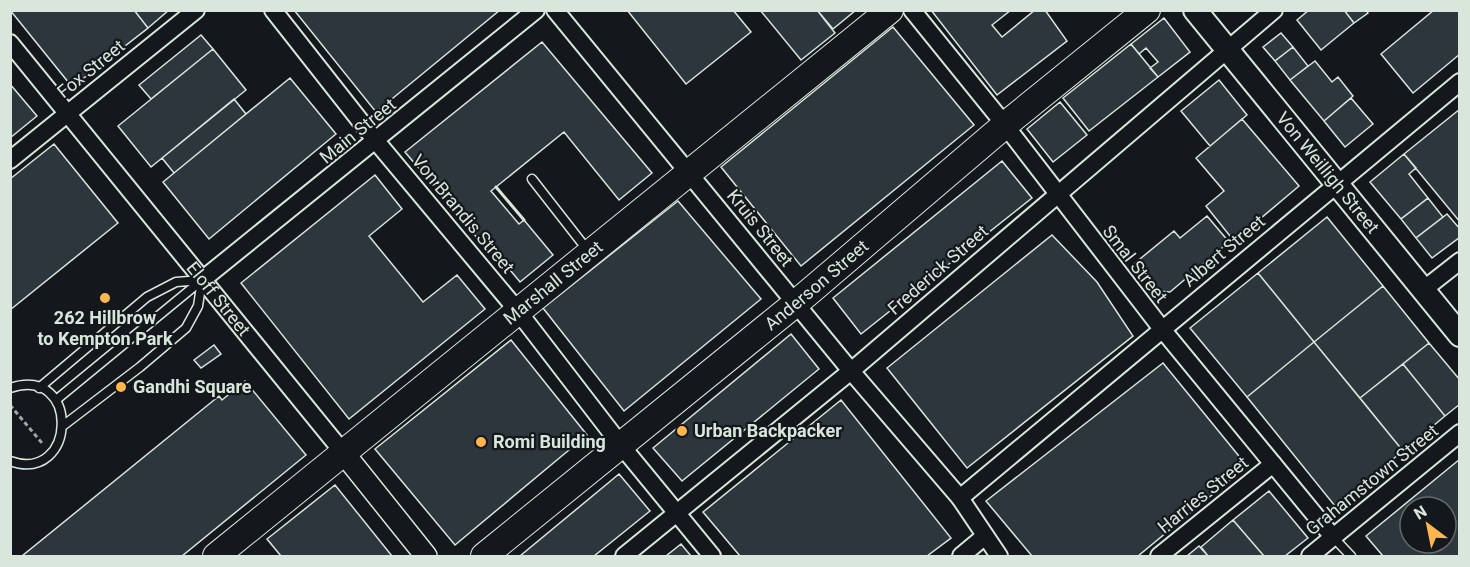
<svg xmlns="http://www.w3.org/2000/svg" width="1470" height="567" font-family="Roboto,sans-serif">
<style>
.building{fill:#2c363c;stroke:#d8e6dc;stroke-width:1.5;fill-rule:evenodd}
.lines{fill:none;stroke-linecap:round;stroke-linejoin:round}
.service-casing{stroke:#d8e6dc;stroke-width:11}
.minor-casing{stroke:#d8e6dc;stroke-width:20}
.tertiary-casing{stroke:#d8e6dc;stroke-width:24}
.secondary-casing{stroke:#d8e6dc;stroke-width:26}
.primary-casing{stroke:#d8e6dc;stroke-width:28}
.path{stroke:#9da8a2;stroke-width:3;stroke-dasharray:4.5 3;stroke-linecap:butt}
.service{stroke:#14181c;stroke-width:8}
.minor{stroke:#14181c;stroke-width:16}
.tertiary{stroke:#14181c;stroke-width:21}
.secondary{stroke:#14181c;stroke-width:22}
.primary{stroke:#14181c;stroke-width:26}
.wall{stroke:#d8e6dc;stroke-width:3}
.poi-dot{fill:#ffb74d;stroke:#14181c;stroke-width:2}
.labels{text-anchor:middle;stroke-width:4.5;stroke-linejoin:round;paint-order:stroke}
.street-label{font-size:18px;fill:#d8e6dc;stroke:#14181c}
.poi-label{font-size:18px;font-weight:bold;fill:#d8e6dc;stroke:#14181c;text-anchor:start}
</style>
<rect width="100%" height="100%" fill="#14181c"/>
<path class="building" d="M10,10h124l14,18 -73,57 -6,-2z
M134,10h35l-21,18z
M294,10h206l-124,102z
M627,10h106l18,22 -65,52z
M760,10h57l18,23 -34,27z
M817,10h39l-23,19z
M931,10h80l-19,15 10,12 33,-27h10l22,31 -70,54z
M1309,10h35l10,13 -33,27 -24,-30z
M1344,10h22l2,3 -14,10z
M1434,10h26v44l-47,39 -32,-39z
M1164,18l26,34 -32,25 -8,-9 8,-6 -12,-14 -7,6 -8,-10z
M893,27l81,98 -173,141 -80,-99z
M1281,33l12,14 -18,14 -12,-14z
M201,35l12,14 -62,50 -12,-14z
M542,42l110,131 -33,27 -55,-68 -73,59 28,33 5,-4 29,35 -33,27 -29,-35 -4,3 -27,-33 4,-3 -26,-32 -5,3 -28,-33z
M1131,44l27,33 -69,54 -26,-33z
M1293,47l15,19 -18,14 -15,-19z
M213,49l33,41 -95,77 -33,-41z
M1315,61l17,21 6,-5 15,19 -29,25 -34,-41z
M290,78l46,56 -127,105 -46,-57z
M1219,80l28,35 -37,31 -29,-35z
M10,84l27,32 -27,22z
M1351,98l22,26 -28,23 -21,-26z
M234,99l12,15 -72,59 -12,-15z
M1060,102l27,33 -34,27 -26,-33z
M1460,109v113l-56,-68z
M1242,119l57,67 -65,55 -28,-35 18,-15 -28,-33z
M54,144l64,79 -108,87v-131z
M1404,154l12,14 -7,6 19,24 -27,21 -31,-37z
M1002,161l30,37 -171,136 -28,-36z
M375,175l27,34 -33,27 54,66 34,-27 28,34 -136,110 -108,-136z
M1428,198l15,19 -27,21 -15,-19z
M678,201l83,98 -137,112 -81,-103z
M1447,214l13,15v8l-28,21 -16,-20z
M1207,216l22,26 -59,50 -12,-1 -23,-28 39,-32 6,7z
M1327,217l56,69 -69,56 -56,-69z
M1052,235l45,47 36,54 -166,132 -80,-100z
M1258,273l56,69 -67,55 -57,-69z
M1383,286l46,57 -69,55 -46,-56z
M791,334l28,35 -137,112 -29,-33z
M511,340l76,95 -132,110 -80,-96z
M1314,342l89,109 -68,55 -88,-109z
M1429,343l31,37v24l-15,12 -42,-52z
M214,345l7,9 -20,14 -7,-8z
M1163,363l84,103 -109,90h-106l-46,-55z
M1403,364l42,52 -42,35 -43,-53z
M245,381l61,74 -124,101h-160l197,-160 3,4z
M841,400l110,138 -24,18h-187l-37,-44z
M1460,459v97h-77l-17,-20zM1410,507h36v36h-36z
M619,474l31,37 -56,45h-74z
M335,485l57,71h-111l-14,-17z
M1269,491l39,47 -23,18h-21l-31,-36z
M1233,520l31,36h-56l-7,-9z
M681,544l10,12h-25z
M1199,546l9,10h-21z"/>
<g class="lines">
<g class="service-casing">
<path id="service" d="M532,179l57,73
M10,388c71,-24 67,97 0,73
M39,388l108,-91 29,-15 26,-2
M56,400l146,-120
M64,425l76,-58 46,-39 12,-22 4,-26
M1333,537l18,19"/>
</g>
<g class="minor-casing">
<g id="minor">
<path d="M273,10l103,131 141,169 103,134 92,112"/>
<path d="M555,10l296,361 109,127 39,58"/>
<path d="M912,10l93,115 157,204 171,208"/>
<path id="s1" d="M10,43l332,408"/>
<path d="M10,160l186,-150"/>
<path d="M202,280l334,-270"/>
<path d="M1423,290l37,-29"/>
<path d="M960,498l500,-416"/>
<path d="M624,556l227,-185 423,-361"/>
<path d="M961,556l24,-20"/>
<path d="M1159,556l114,-92"/>
<path d="M1310,556l150,-123"/>
</g>
</g>
<g class="tertiary-casing">
<path id="tertiary" d="M342,451l84,105"/>
</g>
<g class="secondary-casing">
<g id="secondary">
<path id="s2" d="M1195,10l265,325"/>
</g>
</g>
<g class="primary-casing">
<g id="primary">
<path id="s3" d="M216,556l674,-546"/>
<path id="s4" d="M484,556l311,-252 210,-179 142,-115"/>
</g>
</g>
<path class="path" d="M10,405l32,38"/>
<use href="#service" class="service"/>
<use href="#minor" class="minor"/>
<use href="#tertiary" class="tertiary"/>
<use href="#secondary" class="secondary"/>
<use href="#primary" class="primary"/>
<path class="wall" d="M496,187l28,33"/>
</g>
<g class="poi-dot">
<circle cx="105" cy="298" r="6"/>
<circle cx="121" cy="387" r="6"/>
<circle cx="682" cy="431" r="6"/>
<circle cx="481" cy="442" r="6"/>
</g>
<g class="labels">
<g class="street-label">
<text transform="translate(91 69) rotate(-39)" y="6">Fox Street</text>
<text transform="translate(358 131) rotate(-39)" y="6">Main Street</text>
<text dy="6" stroke="none"><textPath href="#s2" startOffset="210">Von Weilligh Street</textPath></text>
<text transform="translate(463 214) rotate(50)" y="6">Von Brandis Street</text>
<text transform="translate(760 228) rotate(51)" y="6">Kruis Street</text>
<text transform="translate(1224 251) rotate(-40)" y="6">Albert Street</text>
<text transform="translate(1135 264) rotate(52)" y="6">Smal Street</text>
<text transform="translate(938 270) rotate(-41)" y="6">Frederick Street</text>
<text dy="6" stroke="none"><textPath href="#s3" startOffset="434">Marshall Street</textPath></text>
<text dy="6" stroke="none"><textPath href="#s4" startOffset="429">Anderson Street</textPath></text>
<text dy="6" stroke="none"><textPath href="#s1" startOffset="330">Eloff Street</textPath></text>
<text transform="translate(1372 480) rotate(-39)" y="6">Grahamstown Street</text>
<text transform="translate(1203 495) rotate(-39)" y="6">Harries Street</text>
</g>
<g class="poi-label">
<text x="105" y="324" text-anchor="middle">262 Hillbrow<tspan x="105" dy="21">to Kempton Park</tspan></text>
<text x="133" y="393">Gandhi Square</text>
<text x="694" y="437">Urban Backpacker</text>
<text x="493" y="448">Romi Building</text>
</g>
</g>
<rect width="1470" height="567" fill="none" stroke="#d8e6dc" stroke-width="24"/>
<g transform="translate(1428 525) rotate(328)"><circle r="28" fill="#14181c" stroke="#626a69" stroke-width="1.5"/>
<path d="M0-4.5L10 22L0 15L-10 22Z" fill="#ffb74d"/>
<text y="-9" font-size="16" font-weight="bold" text-anchor="middle" fill="#d8e6dc">N</text>
</g>
</svg>
